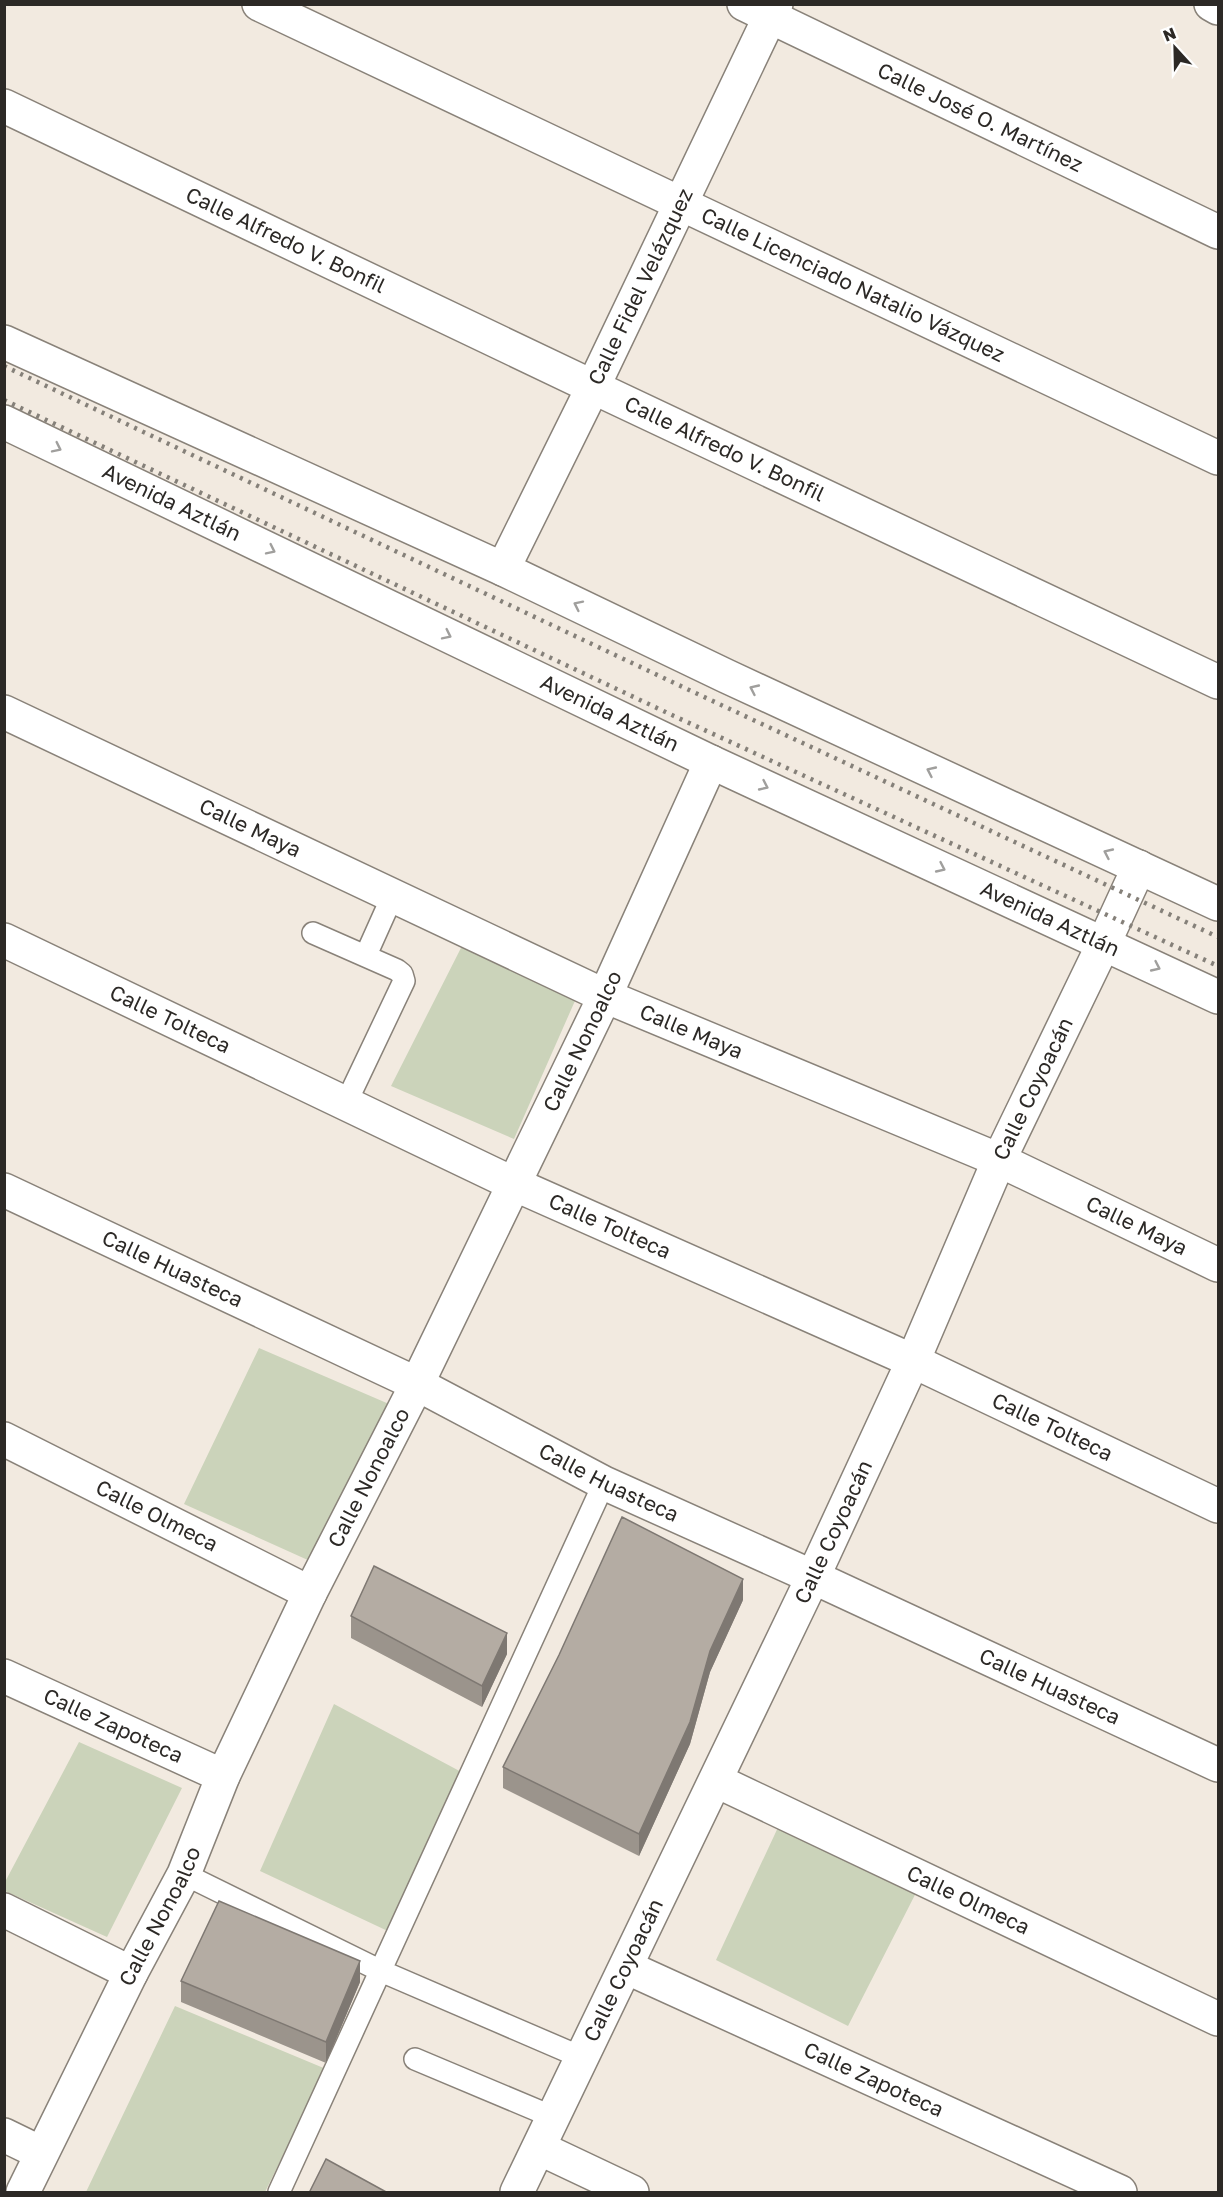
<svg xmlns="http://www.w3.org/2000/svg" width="1223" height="2197" font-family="'Golos Text',sans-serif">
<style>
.green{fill:#cbd3ba}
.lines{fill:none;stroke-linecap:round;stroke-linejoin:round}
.service-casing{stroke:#898279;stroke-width:24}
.minor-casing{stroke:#898279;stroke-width:36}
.tertiary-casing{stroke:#898279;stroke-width:36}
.secondary-casing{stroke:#898279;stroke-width:36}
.service{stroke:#fff;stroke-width:21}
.minor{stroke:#fff;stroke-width:33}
.tertiary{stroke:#fff;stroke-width:33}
.secondary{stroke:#fff;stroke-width:33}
.rail{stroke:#858079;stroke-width:4.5;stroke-dasharray:3 6;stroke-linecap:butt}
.wall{fill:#9b948c}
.shaded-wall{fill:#7e7872}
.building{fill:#b4aca3;stroke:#7e7872;stroke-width:1.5}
.oneway{stroke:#a09f9d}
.labels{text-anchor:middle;stroke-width:6;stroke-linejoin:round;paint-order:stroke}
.street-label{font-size:21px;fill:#2c2926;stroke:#fff}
</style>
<rect width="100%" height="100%" fill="#f2eae0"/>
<path class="green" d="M464,942l114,52 -64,145 -123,-53z
M259,1348l130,56 -79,157 -126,-57z
M334,1704l133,71 -75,158 -132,-62z
M79,1742l103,46 -75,149 -102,-46v-9z
M781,1821l139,64 -72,141 -132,-66z
M175,2006l151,63 -61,123h-179z"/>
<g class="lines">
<g class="service-casing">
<path id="service" d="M313,933l84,37 5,4 2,7 -58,122
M366,955l26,-58
M184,1874l197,97 202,87
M415,2059l138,58
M279,2192l325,-709"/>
</g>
<g class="minor-casing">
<g id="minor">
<path id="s1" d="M259,4l959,454"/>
<path id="s2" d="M744,4l474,228"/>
<path d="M1211,4l7,4"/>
<path id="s3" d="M4,106l589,281 625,295"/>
<path id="s4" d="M4,712l601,284 394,164 219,105"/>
<path id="s5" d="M4,940l510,244 399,177 305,145"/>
<path id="s6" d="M4,1190l413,194 187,99 209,94 405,188"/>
<path id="s7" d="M4,1439l306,154"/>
<path id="s8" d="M4,1676l219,100"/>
<path id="s9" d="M717,1781l501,238"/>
<path d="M4,1910l127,63"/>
<path id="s10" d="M626,1967l494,225"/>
<path d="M4,2135l37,18"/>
<path d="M539,2148l93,44"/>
<path id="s11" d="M23,2192l108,-219 53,-99 39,-98 87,-183 107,-209 188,-388 106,-234"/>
<path id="s12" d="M517,2192l296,-615 100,-216 86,-201 105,-217 35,-76"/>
</g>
</g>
<g class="tertiary-casing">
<g id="tertiary">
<path id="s13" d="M503,569l90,-182 183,-383"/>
</g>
</g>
<g class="secondary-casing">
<g id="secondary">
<path d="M4,342l499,227 223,107 492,228"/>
<path id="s14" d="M4,422l707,340 507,235"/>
</g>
</g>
<use href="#service" class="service"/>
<use href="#minor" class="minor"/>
<use href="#tertiary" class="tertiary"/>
<use href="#secondary" class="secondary"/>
<path class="rail" d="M4,366l683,323 531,248
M4,400l670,316 544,250"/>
</g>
<path class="wall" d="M743,1600l-33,72 -20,72 -51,112 -136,-68v-21z
M351,1616l156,38 -25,53 -131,-69z
M181,1981l179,1 -34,81 -145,-61z"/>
<path class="shaded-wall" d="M743,1579v21l-33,72 -20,72 -51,112v-22l71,-183z
M507,1633v21l-25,53v-21z
M360,1961v21l-34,81v-21z"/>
<path class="building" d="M622,1517l121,62 -33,72 -20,71 -51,112 -136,-67 56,-112z
M374,1566l133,67 -25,53 -131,-70z
M219,1901l141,60 -34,81 -145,-61z
M326,2159l62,34h-79z"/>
<defs><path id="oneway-chevron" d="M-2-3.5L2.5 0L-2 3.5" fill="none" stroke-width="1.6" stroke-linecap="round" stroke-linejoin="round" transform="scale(1.5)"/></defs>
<g class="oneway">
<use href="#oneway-chevron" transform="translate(57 448) rotate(26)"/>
<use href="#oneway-chevron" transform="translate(271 550) rotate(26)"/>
<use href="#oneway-chevron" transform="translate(578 605) rotate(-154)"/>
<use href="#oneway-chevron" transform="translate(447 635) rotate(26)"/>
<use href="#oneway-chevron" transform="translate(754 689) rotate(-155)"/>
<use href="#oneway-chevron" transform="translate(931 771) rotate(-155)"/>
<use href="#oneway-chevron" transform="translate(764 786) rotate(25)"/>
<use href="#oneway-chevron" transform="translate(1108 853) rotate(-155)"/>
<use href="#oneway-chevron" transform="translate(941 868) rotate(25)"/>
<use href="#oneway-chevron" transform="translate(1156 967) rotate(25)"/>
</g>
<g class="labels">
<g class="street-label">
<text dy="7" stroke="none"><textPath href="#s2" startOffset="262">Calle José O. Martínez</textPath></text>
<text dy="7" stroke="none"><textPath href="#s3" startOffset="312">Calle Alfredo V. Bonfil</textPath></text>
<text dy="7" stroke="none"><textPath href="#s1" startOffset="657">Calle Licenciado Natalio Vázquez</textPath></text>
<text dy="7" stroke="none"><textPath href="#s13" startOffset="314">Calle Fidel Velázquez</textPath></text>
<text dy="7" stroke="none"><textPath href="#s3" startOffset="798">Calle Alfredo V. Bonfil</textPath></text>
<text dy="7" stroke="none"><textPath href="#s14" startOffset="186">Avenida Aztlán</textPath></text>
<text dy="7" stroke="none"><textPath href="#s14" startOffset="672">Avenida Aztlán</textPath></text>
<text dy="7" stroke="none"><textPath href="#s4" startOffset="272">Calle Maya</textPath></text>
<text dy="7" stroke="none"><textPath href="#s14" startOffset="1158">Avenida Aztlán</textPath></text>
<text dy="7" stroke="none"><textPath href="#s5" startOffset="184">Calle Tolteca</textPath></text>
<text dy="7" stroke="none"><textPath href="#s4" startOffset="758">Calle Maya</textPath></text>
<text dy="7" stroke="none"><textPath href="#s11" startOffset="1280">Calle Nonoalco</textPath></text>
<text dy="7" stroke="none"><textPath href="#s12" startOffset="1218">Calle Coyoacán</textPath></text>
<text dy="7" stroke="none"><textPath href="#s4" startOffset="1244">Calle Maya</textPath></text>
<text dy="7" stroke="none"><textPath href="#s5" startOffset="670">Calle Tolteca</textPath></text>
<text dy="7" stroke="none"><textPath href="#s6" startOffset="186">Calle Huasteca</textPath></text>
<text dy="7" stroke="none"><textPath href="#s5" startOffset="1156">Calle Tolteca</textPath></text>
<text dy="7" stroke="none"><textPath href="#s11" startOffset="794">Calle Nonoalco</textPath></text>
<text dy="7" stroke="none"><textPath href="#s6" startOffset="672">Calle Huasteca</textPath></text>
<text dy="7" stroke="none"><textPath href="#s7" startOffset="171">Calle Olmeca</textPath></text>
<text dy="7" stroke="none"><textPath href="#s12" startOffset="732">Calle Coyoacán</textPath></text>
<text dy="7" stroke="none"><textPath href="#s6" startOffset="1158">Calle Huasteca</textPath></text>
<text dy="7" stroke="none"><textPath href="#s8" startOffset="120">Calle Zapoteca</textPath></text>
<text dy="7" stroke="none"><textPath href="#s9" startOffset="278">Calle Olmeca</textPath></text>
<text dy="7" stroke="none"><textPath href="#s11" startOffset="308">Calle Nonoalco</textPath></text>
<text dy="7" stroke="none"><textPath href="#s12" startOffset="246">Calle Coyoacán</textPath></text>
<text dy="7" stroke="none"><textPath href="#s10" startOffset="272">Calle Zapoteca</textPath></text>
</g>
</g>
<rect width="1223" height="2197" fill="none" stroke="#2c2926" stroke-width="12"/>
<g transform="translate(1175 48) rotate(338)" stroke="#ffffff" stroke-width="4.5" paint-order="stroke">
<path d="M0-4.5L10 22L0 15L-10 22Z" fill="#2c2926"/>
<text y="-9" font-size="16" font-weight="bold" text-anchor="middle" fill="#2c2926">N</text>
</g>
</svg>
